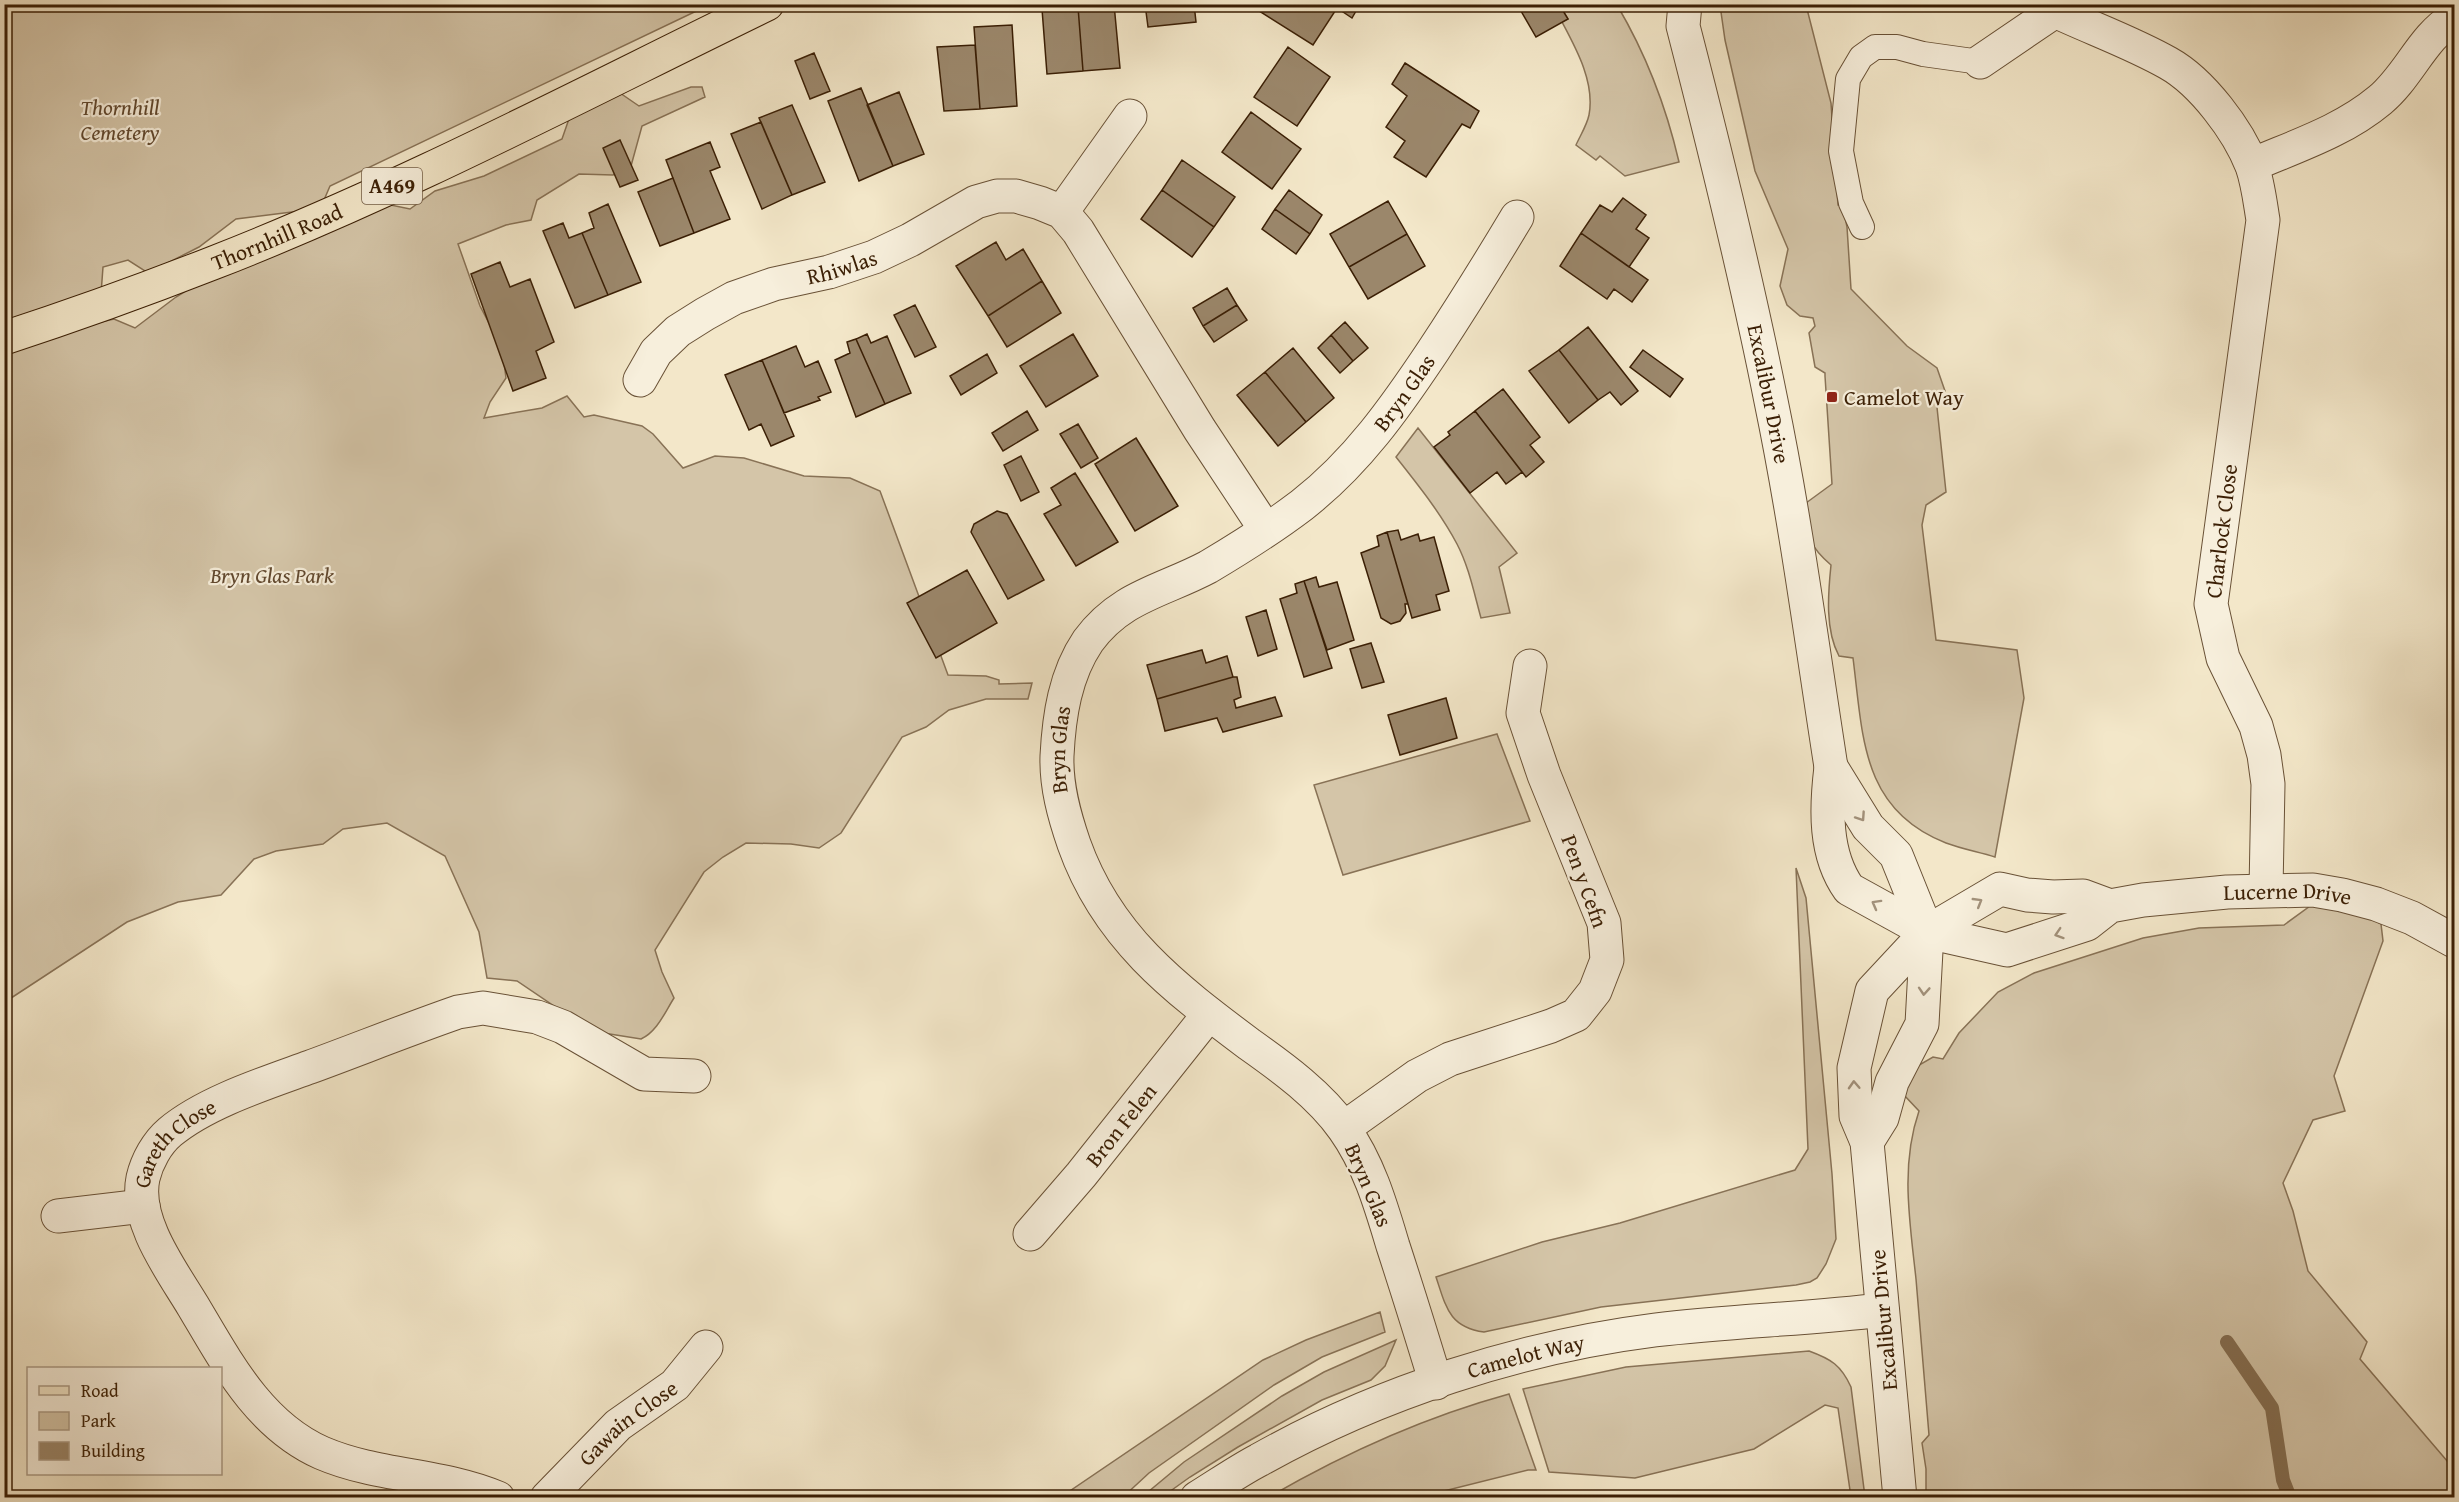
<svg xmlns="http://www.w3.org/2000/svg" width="2459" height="1502" font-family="'Gentium Book Plus',serif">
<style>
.green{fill:#d4c5a8;stroke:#887256;stroke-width:1.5}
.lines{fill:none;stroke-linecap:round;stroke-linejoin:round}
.stream{stroke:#846e52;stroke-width:14}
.building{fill:#9b876b;stroke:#3b1f05;stroke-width:1.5}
.service-casing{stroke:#695136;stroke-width:26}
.minor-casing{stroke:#695136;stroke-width:35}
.tertiary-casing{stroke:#695136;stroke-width:35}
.primary-casing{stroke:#3b1f05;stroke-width:35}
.service{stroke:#f7efdc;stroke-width:24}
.minor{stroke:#f7efdc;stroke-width:33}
.tertiary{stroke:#f7efdc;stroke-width:33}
.primary{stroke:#f3e7c9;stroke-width:33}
.oneway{stroke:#a2917b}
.poi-dot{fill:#8f2418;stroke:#f7efdc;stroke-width:2}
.labels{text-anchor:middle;stroke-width:4.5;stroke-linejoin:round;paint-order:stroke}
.shield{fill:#f7efdc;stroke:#735d46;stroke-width:1.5}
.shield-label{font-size:21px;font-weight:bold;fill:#3b1f05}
.park-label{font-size:22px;font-style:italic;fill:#61482e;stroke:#f7efdc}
.street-label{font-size:22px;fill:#3b1f05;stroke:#f7efdc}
.poi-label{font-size:22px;fill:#3b1f05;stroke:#f7efdc;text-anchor:start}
</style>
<rect width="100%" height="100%" fill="#f3e7c9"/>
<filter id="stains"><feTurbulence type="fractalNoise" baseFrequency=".00333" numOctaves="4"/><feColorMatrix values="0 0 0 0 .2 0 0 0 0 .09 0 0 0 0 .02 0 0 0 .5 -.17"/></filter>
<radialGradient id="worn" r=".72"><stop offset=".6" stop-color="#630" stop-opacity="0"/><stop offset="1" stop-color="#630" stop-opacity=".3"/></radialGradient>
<path class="green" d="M4,5h705l-379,181 -6,14 -16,10 -72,9 -37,28 -51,26 -20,-13 -25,7 -2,27 -31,35 44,-10 21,9 41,-31 47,-29 163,-64 24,5 25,-18 49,-15 78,-37 9,-26 49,-20 19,13 52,-19h11l3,10 -63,29 -11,40 -18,9 -34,-1 -42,26 -6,20 -25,5 -48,19 22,62 22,42 4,30 -16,24 -6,16 58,-10 25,-12 17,21 10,-2 48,11 11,8 30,34 32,-12 29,2 60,18 46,2 30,13 68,184 38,1 13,4v4l33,-1 -4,16h-42l-37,11 -23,17 -24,10 -61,96 -22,15 -28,-4 -45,-1 -23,14 -19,15 -49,78 7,22 12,26c-9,14 -17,34 -33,41l-50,-8 -74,-50 -30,-3 -8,-46 -34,-76 -58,-33 -44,6 -20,15 -47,7 -22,8 -33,36 -43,7 -51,20 -122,80z
M1559,5h58c29,49 49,101 62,157l-54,14 -25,-20 -4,4 -20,-15c4,-9 11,-20 13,-30 6,-32 -12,-65 -27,-93l6,-3z
M1720,5h86l25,98 7,102 5,2 4,20 4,62 56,57 30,22 8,23 -9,7 10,94 -20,13 -4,20 14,115 81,10 7,48 -29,159c-16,-5 -33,-8 -49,-14 -85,-33 -83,-107 -93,-185l-14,-2c-14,-26 -11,-62 -8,-91 -25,-21 -23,-31 -25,-62l26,-19 -7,-108v-3l-10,-6 -6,-34 6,-7 -2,-8 -13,-2 -13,-11 -7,-19 8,-37 -33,-78 -30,-131z
M1418,428l99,125 -18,14 11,46 -29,5c-7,-25 -12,-51 -24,-74 -17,-32 -39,-59 -61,-87z
M1497,734l33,87 -187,54 -29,-90z
M1796,868l10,30 26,276 4,65 -10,25 -9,14 -7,4 -14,3 -195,22 -117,25c-35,-5 -38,-25 -48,-55l106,-35 78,-19 175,-53 13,-21z
M2317,901l41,8 23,15 2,17 -49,135 11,35 -32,9 -30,63 10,28 15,60 59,71 -7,17 94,110v28h-528v-28l-4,-26 7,-8c-4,-52 -9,-104 -13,-156 -6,-56 -16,-113 3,-168l-15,-16 10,-27 19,-11 10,2 16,-26 39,-41 36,-19 109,-35 56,-10 85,-3z
M1380,1312l5,20 -63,25 -48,28 -125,88 -26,24h-62l202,-137 43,-20z
M1396,1340l-11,26 -14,14 -49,20 -84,47 -48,30 -28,20h-20l42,-35 98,-66 42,-24z
M1809,1351c22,8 32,14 42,36l14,110h-14l-13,-89 -13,-3 -71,44 -119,29 -86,-6 -26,-83 103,-22z
M1509,1394l27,76h-8l-108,27h-151c76,-44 156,-80 240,-103z"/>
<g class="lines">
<path class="stream" d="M2227,1342l45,66 11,72 7,18"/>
</g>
<path class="building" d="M1114,4l6,64 -37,3 -5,-64z
M1145,4h49l2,18 -48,5z
M1248,4h112l-8,14 -15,-10 -24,37z
M1517,4h42l9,15 -32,18z
M1078,7l5,64 -36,3 -5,-65z
M1012,25l5,81 -37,3 -6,-82z
M975,45l5,64 -36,2 -7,-64z
M1288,47l42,30 -33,49 -43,-29z
M814,53l16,38 -20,8 -15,-38z
M1405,63l74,48 -9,17 -8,-4 -36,53 -32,-20 11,-16 -19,-14 21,-31 -15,-12z
M861,88l32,78 -34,15 -31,-80z
M899,92l25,62 -31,12 -26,-61z
M792,105l33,77 -33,13 -33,-77z
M1251,112l50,37 -29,40 -50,-37z
M761,122l31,73 -30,14 -31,-75z
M620,140l18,40 -18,7 -17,-39z
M710,142l10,25 -10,4 20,48 -36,14 -28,-73z
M1182,160l53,37 -21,30 -52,-37z
M673,178l21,55 -34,13 -22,-54z
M1162,190l52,37 -22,30 -51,-38z
M1289,190l33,25 -12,19 -35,-25z
M1623,198l23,17 -10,14 13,9 -20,29 -48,-34 19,-28 12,7z
M1388,201l19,33 -58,33 -19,-33z
M608,204l33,78 -33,13 -26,-62 12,-5 -5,-15z
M1275,209l35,25 -14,20 -34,-25z
M563,223l6,15 13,-5 26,62 -33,13 -32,-77z
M1581,233l67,47 -16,22 -18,-13 -7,10 -47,-33z
M1407,234l18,32 -57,33 -19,-32z
M996,242l10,18 17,-11 19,32 -54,35 -32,-50z
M500,262l10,25 20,-8 24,63 -18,9 10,27 -33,13 -42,-117z
M1042,281l19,32 -54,34 -19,-31z
M1227,288l10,17 -34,21 -10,-18z
M915,305l21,42 -21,10 -21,-42z
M1237,305l10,15 -33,22 -11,-16z
M1345,322l23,26 -15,13 -22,-26z
M1588,327l50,64 -17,14 -11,-13 -12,8 -39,-50z
M867,334l4,9 16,-7 24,57 -26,11 -29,-65z
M1073,334l25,42 -52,31 -26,-41z
M1331,335l22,26 -13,12 -22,-25z
M856,339l29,65 -29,13 -21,-57 15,-7 -3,-11z
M796,346l9,21 13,-6 13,31 -13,5 2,3 -36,13 -22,-53z
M1293,348l41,50 -28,24 -41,-50z
M1559,350l39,50 -29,23 -40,-52z
M1643,350l40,29 -13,18 -40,-30z
M987,354l10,19 -36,22 -11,-19z
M762,360l32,76 -23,10 -10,-22 -12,6 -24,-55z
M1265,372l41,50 -28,24 -41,-51z
M1503,389l37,48 -10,8 14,17 -18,15 -51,-66z
M1027,411l11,19 -35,21 -11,-18z
M1475,411l47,61 -16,12 -9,-12 -27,21 -36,-46 16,-12 -2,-3z
M1078,424l20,34 -17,10 -21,-34z
M1136,438l42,68 -43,25 -40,-67z
M1021,456l18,36 -18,9 -17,-36z
M1075,473l43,69 -42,24 -32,-52 17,-9 -10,-17z
M997,511l10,3 37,66 -36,19 -37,-67 3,-8z
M1398,530l3,10 17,-6 2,7 14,-4 15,54 -13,4 4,15 -28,8 -25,-86z
M1387,532l21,72h-3l1,9 -6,8 -9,3 -10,-6 -20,-65 18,-7 -2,-10z
M967,570l30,53 -61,35 -29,-55z
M1316,577l3,10 18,-5 17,58 -27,10 -23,-69z
M1304,581l28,87 -28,9 -24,-78 17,-6 -2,-9z
M1266,610l11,39 -19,7 -12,-39z
M1371,643l13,39 -22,6 -12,-39z
M1202,650l4,13 21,-7 6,21 -76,22 -10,-34z
M1233,677h4l4,20 -7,3 2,8 39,-11 7,19 -59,16 -6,-14 -52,13 -8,-32z
M1446,698l11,40 -57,17 -12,-40z"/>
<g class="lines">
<g class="service-casing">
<path id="service" d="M1862,227l-11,-24 -10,-52 7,-72 13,-22 14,-10h22l26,7 57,8"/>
</g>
<g class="minor-casing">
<g id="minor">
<path d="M2055,4v7c36,17 78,32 113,52 34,19 70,67 84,103 6,17 8,36 11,54l-52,384 12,54 33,68 8,29 4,29 -2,106"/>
<path d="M1980,62l75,-51"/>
<path d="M2252,165c44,-19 91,-34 128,-65 29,-24 42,-63 74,-82"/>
<path d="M1062,212l68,-96"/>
<path id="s1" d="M640,380l16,-28 22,-21 27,-17 29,-16 40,-14 55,-12 45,-15 36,-17 66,-38 21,-6h19l24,7 22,9 16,19 122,199 66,100"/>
<path id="s2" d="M1927,932l80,18 80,-26 23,-18 33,-6 84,-8 86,-2 29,5 34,9 36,14 42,23"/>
<path d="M1927,932l73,-43 27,6 26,2 30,-1 27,10"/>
<path d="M1344,1128l73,-52 33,-17 101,-33 25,-11 19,-24 12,-31 -3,-37 -60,-148 -21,-62 7,-47"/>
<path d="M58,1216l85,-10"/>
<path id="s3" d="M1030,1234l51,-59 128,-161"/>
<path id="s4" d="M1436,1383c-14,-46 -28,-91 -43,-137 -12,-40 -24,-82 -49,-117 -24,-34 -61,-61 -95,-85 -76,-57 -142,-107 -175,-200 -10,-29 -18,-58 -17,-88 2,-40 8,-81 31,-115 33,-45 75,-50 120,-74 32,-19 65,-40 94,-62 55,-43 93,-97 131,-154 29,-44 57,-89 84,-134"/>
<path id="s5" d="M498,1498c-56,-24 -120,-21 -176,-45 -63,-28 -95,-90 -129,-147 -21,-35 -59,-85 -50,-128 4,-17 14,-35 27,-46 36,-30 96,-49 140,-65 49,-18 99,-38 148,-55l25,-4 54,9 26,10 81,47 50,2"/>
<path id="s6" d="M547,1498l71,-73 57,-40 31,-38"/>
<path id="s7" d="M1197,1498c21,-13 41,-27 62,-38 119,-67 261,-113 396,-130 75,-9 152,-11 227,-20"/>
</g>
</g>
<g class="tertiary-casing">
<g id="tertiary">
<path id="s8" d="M1685,4l-2,22c32,124 63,249 88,375 25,121 41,244 60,366 -5,41 -7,87 18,122l78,43"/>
<path d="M1831,767l37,60 28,28 31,77 -5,92 -30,58 -10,36 -15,24"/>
<path d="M1900,1498l-33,-356 -11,-26 -2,-48 18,-77 55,-59"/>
</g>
</g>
<g class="primary-casing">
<g id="primary">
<path id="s9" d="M4,338c71,-23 140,-48 209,-75 190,-74 371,-170 554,-259"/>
</g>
</g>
<use href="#service" class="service"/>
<use href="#minor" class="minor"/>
<use href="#tertiary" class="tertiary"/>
<use href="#primary" class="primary"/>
</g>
<defs><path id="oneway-chevron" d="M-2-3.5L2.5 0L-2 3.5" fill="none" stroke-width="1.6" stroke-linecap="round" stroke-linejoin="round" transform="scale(1.5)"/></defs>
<g class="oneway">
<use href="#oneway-chevron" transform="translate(1861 817) rotate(56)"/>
<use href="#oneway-chevron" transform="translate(1978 902) rotate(-31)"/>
<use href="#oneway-chevron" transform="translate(1876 904) rotate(-151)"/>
<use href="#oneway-chevron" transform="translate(2059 934) rotate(162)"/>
<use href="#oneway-chevron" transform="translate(1924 991) rotate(94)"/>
<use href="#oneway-chevron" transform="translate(1854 1085) rotate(-93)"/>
</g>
<rect class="poi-dot" x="1826" y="391" width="12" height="12" rx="3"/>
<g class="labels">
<rect class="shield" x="362" y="168" width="60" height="36" rx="4.5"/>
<g class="shield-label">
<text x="392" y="193">A469</text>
</g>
<g class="park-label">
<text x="120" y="115">Thornhill<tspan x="120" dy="25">Cemetery</tspan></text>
<text x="272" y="583">Bryn Glas Park</text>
</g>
<g class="street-label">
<text dy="8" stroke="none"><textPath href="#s9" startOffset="291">Thornhill Road</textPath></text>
<text dy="8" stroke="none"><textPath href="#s1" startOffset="240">Rhiwlas</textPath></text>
<text dy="8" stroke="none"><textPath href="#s4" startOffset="1288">Bryn Glas</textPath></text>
<text dy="8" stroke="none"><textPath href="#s8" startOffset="400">Excalibur Drive</textPath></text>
<text transform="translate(2221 531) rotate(-83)" y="8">Charlock Close</text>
<text dy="8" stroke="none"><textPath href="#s4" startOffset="766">Bryn Glas</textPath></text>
<text transform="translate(1585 881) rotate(70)" y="8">Pen y Cefn</text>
<text dy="8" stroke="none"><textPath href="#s2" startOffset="374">Lucerne Drive</textPath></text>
<text dy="8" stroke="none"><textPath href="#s3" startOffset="142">Bron Felen</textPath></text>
<text dy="8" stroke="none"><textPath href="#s5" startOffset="570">Gareth Close</textPath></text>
<text transform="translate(1369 1185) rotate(67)" y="8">Bryn Glas</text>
<text transform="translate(1883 1320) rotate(-95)" y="8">Excalibur Drive</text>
<text dy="8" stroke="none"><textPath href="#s7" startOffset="360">Camelot Way</textPath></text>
<text dy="8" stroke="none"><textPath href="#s6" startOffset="111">Gawain Close</textPath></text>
</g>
<g class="poi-label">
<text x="1844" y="405">Camelot Way</text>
</g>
</g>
<rect width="2459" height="1502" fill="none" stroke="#f3e7c9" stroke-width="24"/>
<rect x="6" y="6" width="2447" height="1490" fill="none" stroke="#3b1f05" stroke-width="3"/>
<rect x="12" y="12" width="2435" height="1478" fill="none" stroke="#3b1f05" stroke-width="1.5"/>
<rect x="27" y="1367" width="195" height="108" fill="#f7efdc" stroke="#ac9c86" stroke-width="1.5"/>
<rect x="39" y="1386" width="30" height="9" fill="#f3e7c9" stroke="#ac9c86" stroke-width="1.5"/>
<text x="81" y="1397" font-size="18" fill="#3b1f05">Road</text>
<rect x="39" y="1412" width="30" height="18" fill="#d4c5a8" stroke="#ac9c86" stroke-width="1.5"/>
<text x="81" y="1427" font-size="18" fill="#3b1f05">Park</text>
<rect x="39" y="1442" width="30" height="18" fill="#9b876b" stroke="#ac9c86" stroke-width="1.5"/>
<text x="81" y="1457" font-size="18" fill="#3b1f05">Building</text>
<rect width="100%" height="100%" filter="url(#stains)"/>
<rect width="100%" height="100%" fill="url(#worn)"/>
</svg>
